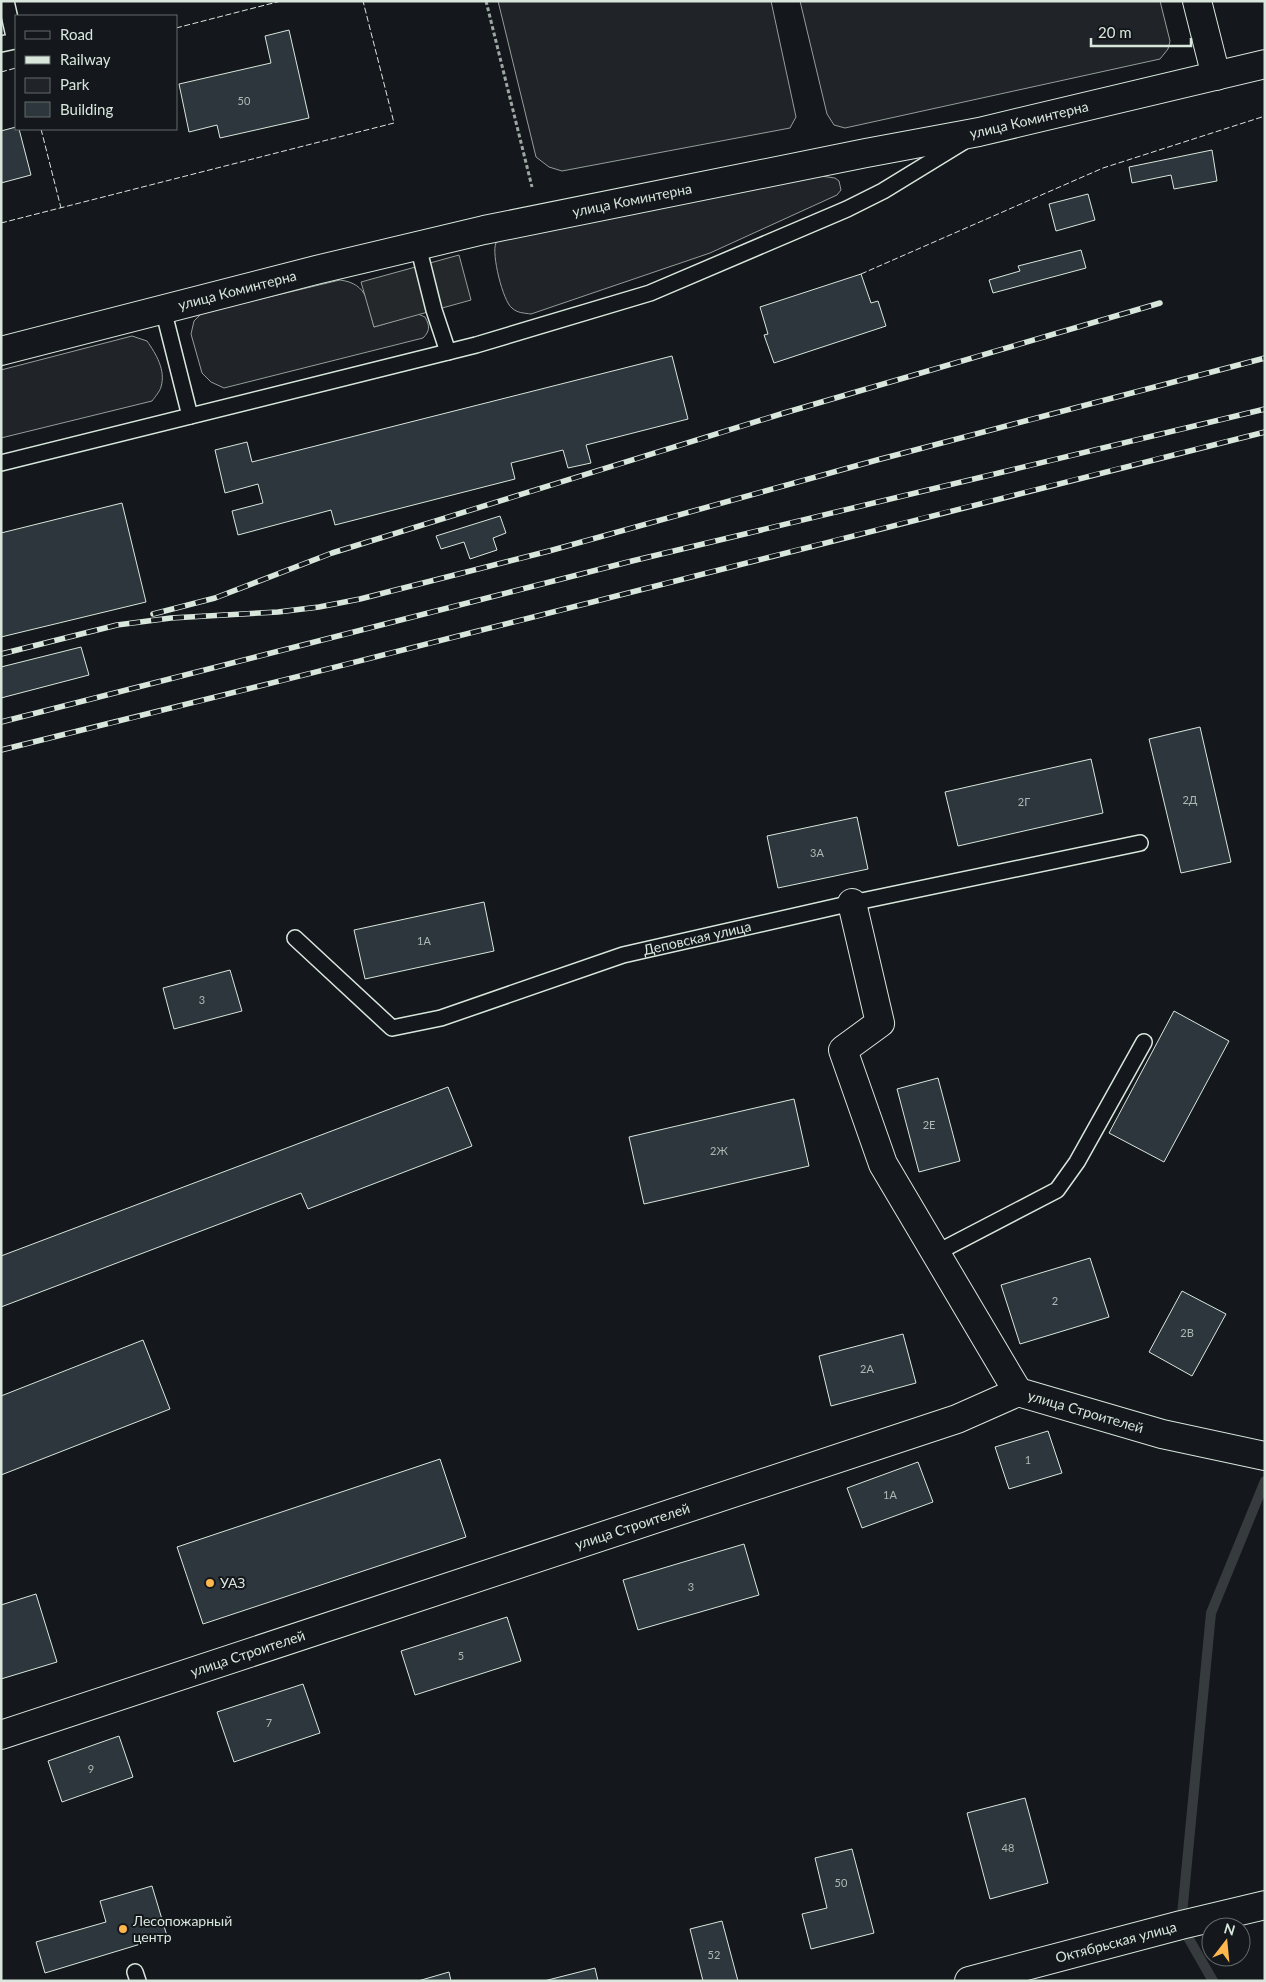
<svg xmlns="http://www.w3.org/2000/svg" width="1266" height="1982" font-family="Lato,sans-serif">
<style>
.green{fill:#202428;stroke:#939e99}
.parking{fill:#24282b;stroke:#939e99}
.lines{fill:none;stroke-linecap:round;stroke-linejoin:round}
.stream{stroke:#363b3e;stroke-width:10}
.building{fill:#2c363c;stroke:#d8e6dc}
.lane-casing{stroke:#d8e6dc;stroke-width:18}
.street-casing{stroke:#d8e6dc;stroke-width:30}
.secondary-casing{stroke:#d8e6dc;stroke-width:30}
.path{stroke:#9da8a2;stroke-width:3;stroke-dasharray:4 2.5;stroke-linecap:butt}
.lane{stroke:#14181c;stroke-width:15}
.street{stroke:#14181c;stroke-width:28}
.secondary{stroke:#14181c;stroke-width:28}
.rail-casing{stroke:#d8e6dc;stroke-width:5.5}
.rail{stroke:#14181c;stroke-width:4;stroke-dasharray:11;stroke-linecap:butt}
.fence{stroke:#d8e6dc;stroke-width:1;stroke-dasharray:6 2.5;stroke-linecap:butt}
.poi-dot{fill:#ffb74d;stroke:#14181c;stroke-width:2}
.labels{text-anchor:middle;stroke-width:4;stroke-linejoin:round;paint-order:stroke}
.number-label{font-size:11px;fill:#adbab4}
.street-label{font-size:14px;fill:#d8e6dc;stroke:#14181c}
.poi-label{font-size:14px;fill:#d8e6dc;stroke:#14181c;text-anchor:start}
</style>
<rect width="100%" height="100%" fill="#14181c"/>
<path class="green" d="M498,1h273l25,116 -6,11 -228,43 -13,-4 -13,-10z
M800,1h360l10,40 -2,8 -8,10 -315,69 -11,-3 -7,-11z
M821,176l14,2 4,3 2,9 -4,5 -127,58 -179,61c-7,-1 -14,-1 -19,-6 -9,-6 -21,-55 -16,-65 1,-2 3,-4 5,-6z
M340,280c29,4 27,23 34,47l44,-13 7,3c5,9 5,14 -2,21l-199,50 -13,-6 -9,-9 -11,-39 3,-13 8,-8z
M132,336l15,5c9,13 19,29 14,46 -1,4 -6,10 -9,14l-151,37v-68z"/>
<path class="parking" d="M459,255l12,45 -97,27 -13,-45z"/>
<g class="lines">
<path class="stream" d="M1213,1981l-32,-56 30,-312 54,-132"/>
</g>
<path class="building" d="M289,30l20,88 -89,20 -3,-13 -28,7 -10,-48 92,-21 -6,-27z
M16,127l3,2 12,46 -30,8v-52z
M1212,150l5,31 -43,8 -3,-14 -39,8 -3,-16z
M1088,194l7,26 -39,11 -7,-27z
M1081,250l5,18 -93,25 -4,-13 31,-9 -2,-5z
M861,274l10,29 7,-2 8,25 -112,37 -10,-28 4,-1 -8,-27z
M672,356l16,63 -102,26 5,18 -23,5 -5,-18 -52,13 4,16 -180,46 -4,-15 -93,25 -6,-24 31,-8 -5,-19 -33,9 -10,-43 32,-8 5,20z
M122,503l24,99 -145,35v-104z
M500,516l6,17 -13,5 4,12 -27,9 -6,-17 -23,7 -5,-13z
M81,647l8,28 -88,23v-31z
M1200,727l31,135 -50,11 -32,-134z
M1091,759l12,54 -145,33 -13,-54z
M857,817l11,52 -90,19 -11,-52z
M484,902l10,49 -129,28 -11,-49z
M230,970l12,41 -68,18 -11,-41z
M1174,1011l55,30 -65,121 -55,-29z
M938,1078l22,83 -41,11 -22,-83z
M448,1087l24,59 -164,63 -7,-16 -300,114v-51z
M794,1099l15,67 -165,38 -15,-67z
M1090,1258l19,59 -89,27 -19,-59z
M1182,1291l44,23 -34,62 -43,-24z
M903,1334l13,49 -85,23 -12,-50z
M143,1340l27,69 -169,66v-79z
M1048,1431l14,42 -53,16 -14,-42z
M440,1459l26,78 -263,87 -26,-77z
M918,1462l15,40 -71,26 -15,-40z
M744,1544l15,51 -121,35 -15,-50z
M36,1594l21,68 -56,17v-74z
M507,1617l14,44 -106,34 -14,-44z
M303,1684l17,49 -86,29 -17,-50z
M119,1736l14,41 -71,25 -14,-41z
M1025,1798l23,85 -58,16 -23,-86z
M852,1849l22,84 -63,16 -9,-35 25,-6 -12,-50z
M152,1886l15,50 -122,37 -9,-31 70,-20 -6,-21z
M722,1921l16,60h-35l-13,-52z
M595,1968l3,13h-54z
M449,1972l2,9h-33z"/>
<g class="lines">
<g class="lane-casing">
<g id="lane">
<path d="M1,44l14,-3 -9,-40"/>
<path d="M418,246l16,64 14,42"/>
<path d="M163,309l27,107"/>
<path d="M1,463l475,-118 174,-52 197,-84 36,-18 80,-49"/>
<path id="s1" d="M295,938l97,90 49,-10 182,-63 229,-52 288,-60"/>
<path d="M936,1253l121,-63 20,-28 67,-120"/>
<path d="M135,1972l3,9"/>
</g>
</g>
<g class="street-casing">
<g id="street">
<path d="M1197,1l19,75"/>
<path d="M852,903l28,120 -37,27 40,114 135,228"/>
<path id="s2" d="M1,1735l956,-316 61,-27 144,42 103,22"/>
<path id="s3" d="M969,1981l212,-56 84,-20"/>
</g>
</g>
<g class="secondary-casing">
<g id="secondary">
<path id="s4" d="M1,351l315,-81 168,-40 382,-77 113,-21 286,-68"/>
</g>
</g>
<path class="path" d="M486,1l46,186"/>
<use href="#lane" class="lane"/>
<use href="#street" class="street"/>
<use href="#secondary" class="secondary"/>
<g class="rail-casing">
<path id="rail" d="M153,614l62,-16 117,-45 452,-140 376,-110
M1,654l116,-29 54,-7 107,-6 41,-5 41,-8 189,-48 328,-91 388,-102
M1,722l631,-161 633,-152
M1,750c422,-103 842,-213 1264,-318"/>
</g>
<use href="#rail" class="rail"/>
<path class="fence" d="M176,28l105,-27
M1,72l15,-4
M41,129l20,79
M1,223l393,-100 -31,-122
M861,274l242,-106 162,-52"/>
</g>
<g class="poi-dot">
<circle cx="210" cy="1583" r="5"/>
<circle cx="123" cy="1929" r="5"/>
</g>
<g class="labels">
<g class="number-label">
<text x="244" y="105">50</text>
<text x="1190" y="804">2Д</text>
<text x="1024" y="806">2Г</text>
<text x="817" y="857">3А</text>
<text x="424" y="945">1А</text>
<text x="202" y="1004">3</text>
<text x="929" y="1129">2Е</text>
<text x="719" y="1155">2Ж</text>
<text x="1055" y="1305">2</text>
<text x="1187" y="1337">2В</text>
<text x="867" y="1373">2А</text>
<text x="1028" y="1464">1</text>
<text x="890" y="1499">1А</text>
<text x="691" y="1591">3</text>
<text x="461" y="1660">5</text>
<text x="269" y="1727">7</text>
<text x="91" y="1773">9</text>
<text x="1008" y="1852">48</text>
<text x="841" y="1887">50</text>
<text x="714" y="1959">52</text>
</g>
<g class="street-label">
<text dy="5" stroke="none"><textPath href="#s4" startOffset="1054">улица Коминтерна</textPath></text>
<text dy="5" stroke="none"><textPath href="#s4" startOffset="649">улица Коминтерна</textPath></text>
<text dy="5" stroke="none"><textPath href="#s4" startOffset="244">улица Коминтерна</textPath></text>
<text dy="5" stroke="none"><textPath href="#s1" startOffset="451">Деповская улица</textPath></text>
<text dy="5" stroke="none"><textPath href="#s2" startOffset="1144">улица Строителей</textPath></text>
<text dy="5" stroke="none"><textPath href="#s2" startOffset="665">улица Строителей</textPath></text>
<text dy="5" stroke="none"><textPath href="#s2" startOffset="260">улица Строителей</textPath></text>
<text dy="5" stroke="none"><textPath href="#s3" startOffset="152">Октябрьская улица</textPath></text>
</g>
<g class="poi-label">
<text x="220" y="1588">УАЗ</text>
<text x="133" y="1926">Лесопожарный<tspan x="133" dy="16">центр</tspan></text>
</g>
</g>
<rect width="1266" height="1982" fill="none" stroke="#d8e6dc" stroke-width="5"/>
<rect x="15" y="15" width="162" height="115" fill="#14181c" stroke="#626a69"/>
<rect x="25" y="31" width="25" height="8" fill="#14181c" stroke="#626a69"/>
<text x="60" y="40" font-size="15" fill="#d8e6dc">Road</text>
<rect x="25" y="56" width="25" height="8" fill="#d8e6dc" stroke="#626a69"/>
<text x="60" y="65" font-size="15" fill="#d8e6dc">Railway</text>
<rect x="25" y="78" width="25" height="15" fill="#202428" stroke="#626a69"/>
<text x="60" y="90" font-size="15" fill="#d8e6dc">Park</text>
<rect x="25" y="102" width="25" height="15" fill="#2c363c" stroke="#626a69"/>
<text x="60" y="115" font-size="15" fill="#d8e6dc">Building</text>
<g transform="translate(1226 1942) rotate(16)"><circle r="24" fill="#14181c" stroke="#626a69"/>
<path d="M0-4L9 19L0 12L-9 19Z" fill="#ffb74d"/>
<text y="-8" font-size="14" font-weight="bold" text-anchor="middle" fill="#d8e6dc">N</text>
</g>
<path d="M1091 38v8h100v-8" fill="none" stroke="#d8e6dc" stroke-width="2.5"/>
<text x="1098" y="38" font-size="15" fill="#d8e6dc" stroke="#14181c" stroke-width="4" paint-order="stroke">20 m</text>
</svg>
